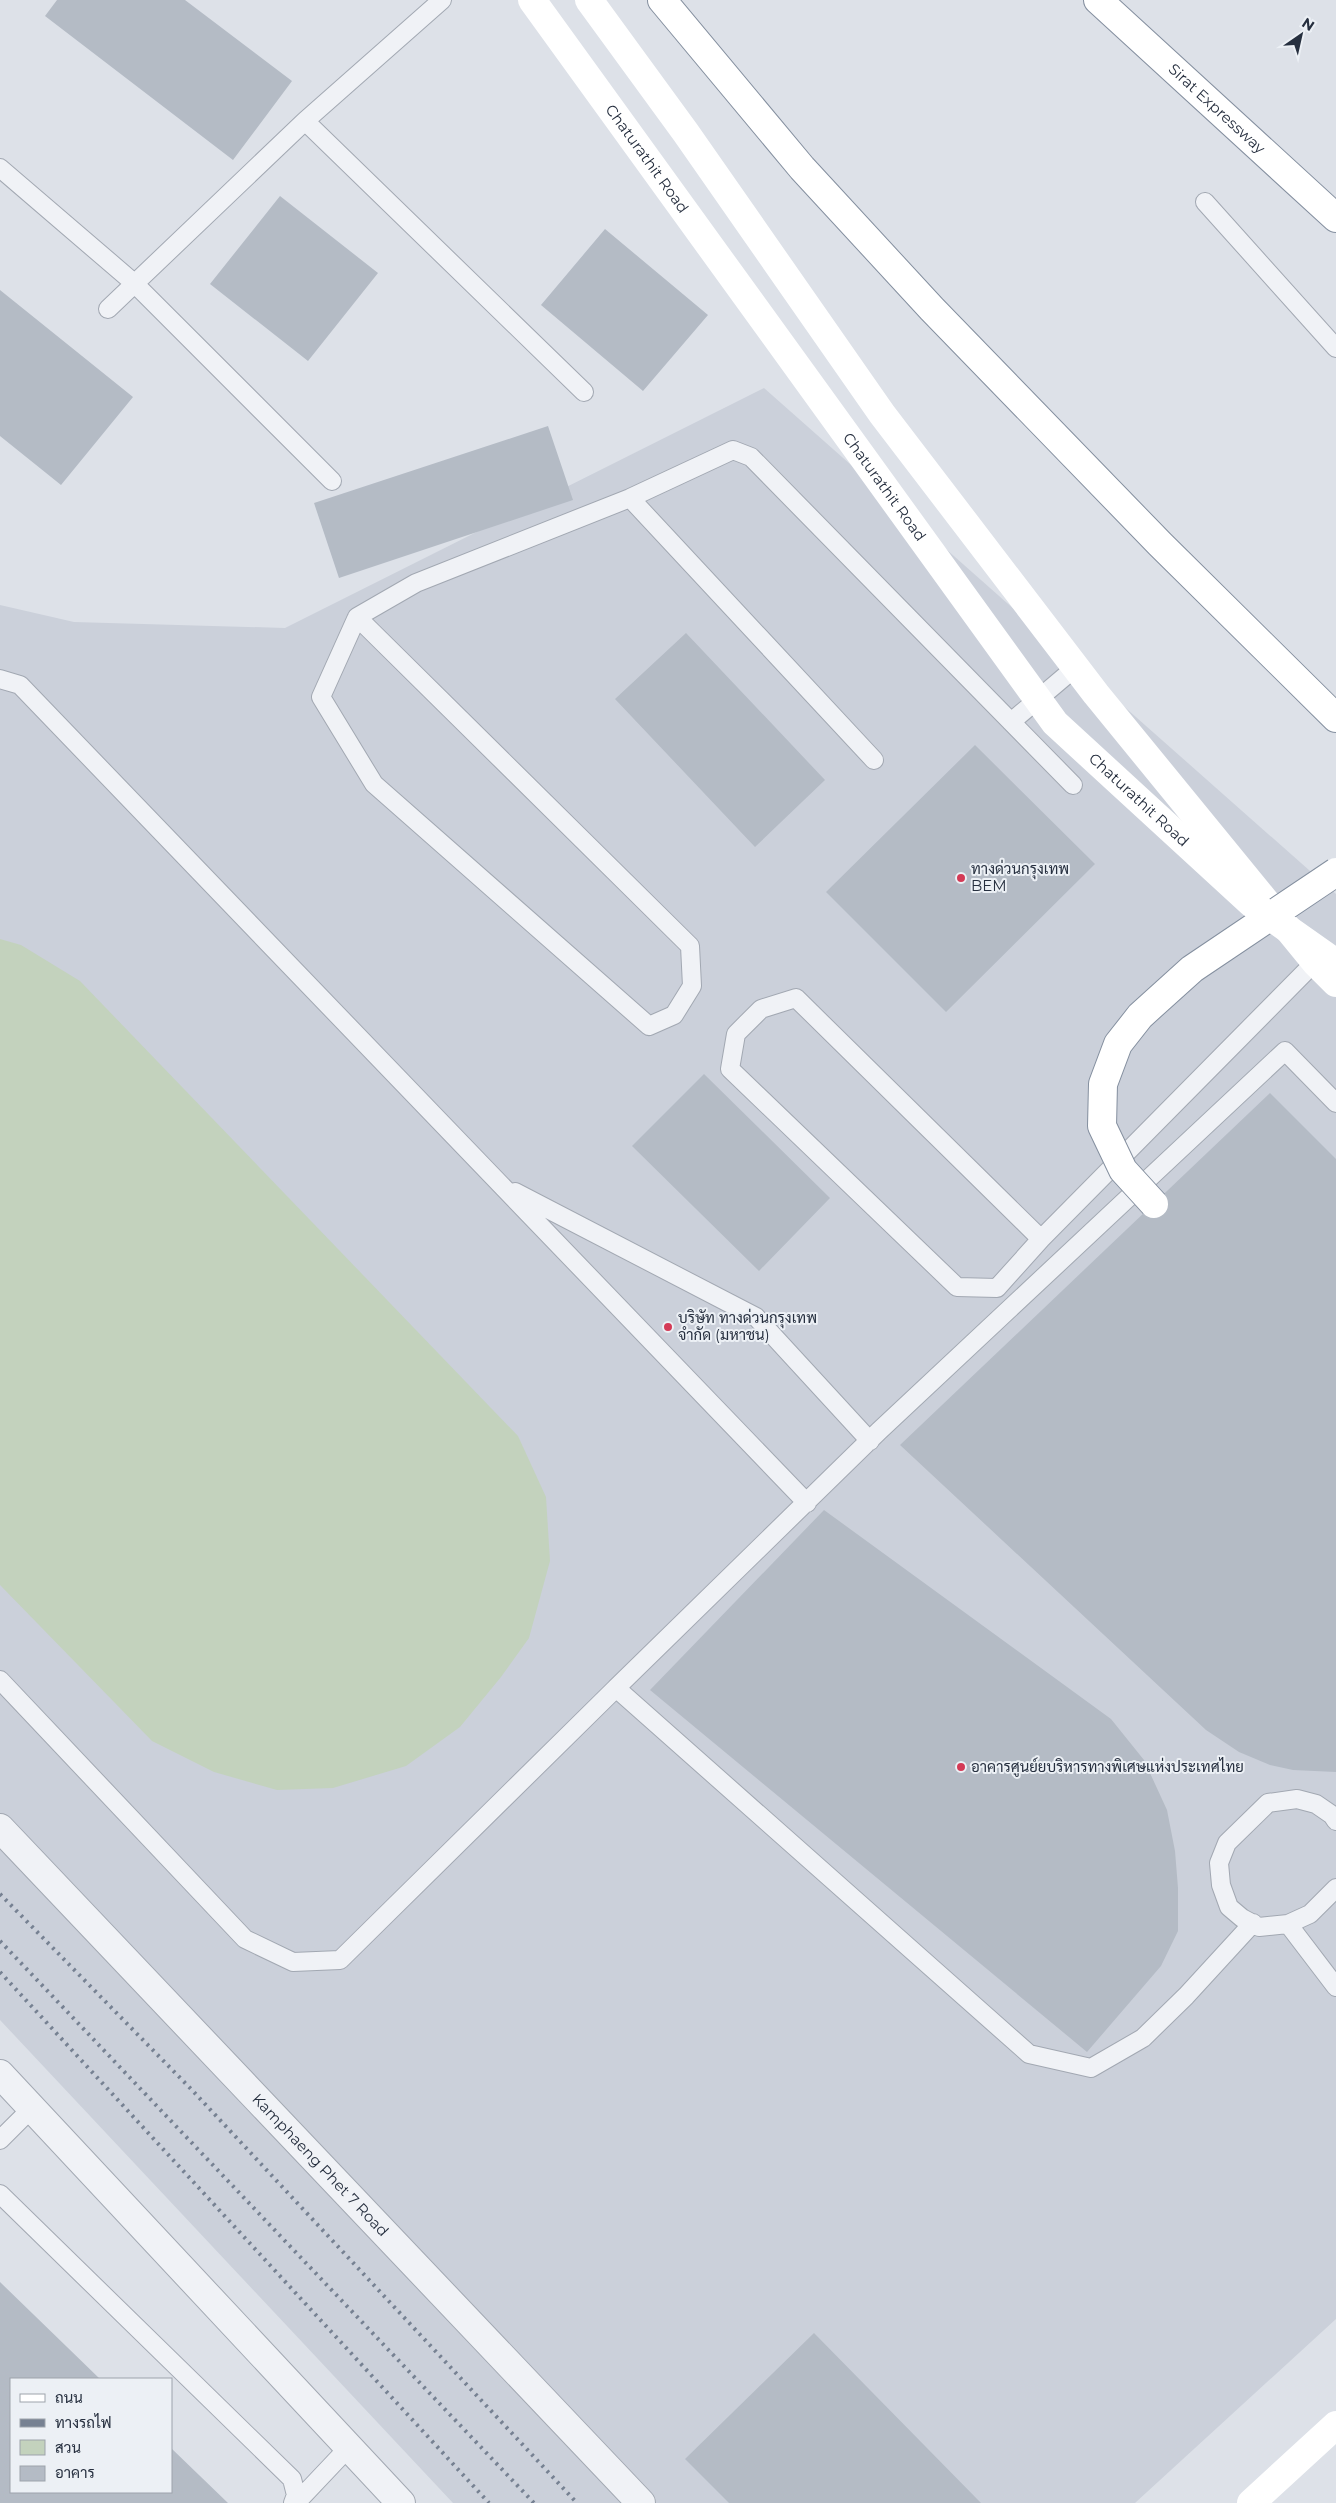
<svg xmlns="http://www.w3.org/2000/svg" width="1336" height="2503" font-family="Montserrat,Sarabun,sans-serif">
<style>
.built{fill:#cbd0da}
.green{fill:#c3d2bd}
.building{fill:#b4bbc5}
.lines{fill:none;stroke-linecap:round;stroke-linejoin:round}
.service-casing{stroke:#a2a8b2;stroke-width:20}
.tertiary-casing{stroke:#a2a8b2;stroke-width:30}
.motorway-casing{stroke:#848f9f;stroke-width:30}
.service{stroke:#f0f2f6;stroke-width:18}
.tertiary{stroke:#f0f2f6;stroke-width:28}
.secondary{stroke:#fff;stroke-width:28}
.motorway{stroke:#fff;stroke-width:28}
.rail{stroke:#768192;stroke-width:4;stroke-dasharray:2.5 5;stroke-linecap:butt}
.motorway-bridge-casing{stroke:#848f9f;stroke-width:30;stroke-linecap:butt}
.secondary-bridge{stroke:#fff;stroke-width:28}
.motorway-bridge{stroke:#fff;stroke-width:28}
.poi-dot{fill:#d43a56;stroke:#ecf0f5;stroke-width:2}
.labels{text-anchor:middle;stroke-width:4;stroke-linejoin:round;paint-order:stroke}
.street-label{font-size:15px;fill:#262f3f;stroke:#ecf0f5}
.poi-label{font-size:15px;fill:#262f3f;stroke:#ecf0f5;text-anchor:start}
</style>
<rect width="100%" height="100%" fill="#dde1e8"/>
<path class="built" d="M764,388l572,506v1425l-201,184h-682l-453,-483v-1415l74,17 211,6z"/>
<path class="green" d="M0,939l21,6 59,36 438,455 28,61 4,64 -21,77 -28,39 -41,50 -54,39 -73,22 -56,2 -63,-18 -62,-31 -152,-156z"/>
<path class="building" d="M57,0h128l107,81 -59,79 -188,-144z
M280,196l98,77 -70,88 -98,-77z
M605,229l103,86 -65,76 -102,-86z
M0,290l133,107 -72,88 -61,-49z
M548,426l25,74 -234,78 -25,-75z
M686,633l139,147 -70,67 -140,-148z
M975,745l120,119 -149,148 -120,-120z
M704,1074l126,124 -71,73 -127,-125z
M1270,1093l66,66v613l-43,-2 -23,-5 -31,-13 -33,-22 -306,-285z
M824,1510l287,209 33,41 23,50 8,41 3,37v43l-17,35 -74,86 -437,-362z
M0,2282l100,97h-89v113h160v-44l57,55h-228z
M814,2333l167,170h-252l-44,-44z"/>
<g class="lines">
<g class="service-casing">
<path id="service" d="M305,121l279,271
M0,168l134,115 198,198
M1205,202l131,146
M108,309l197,-188 137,-121
M630,498l244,262
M357,617l333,329 2,40 -18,29 -25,11 -275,-242 -53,-87 36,-80 59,-34 214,-85 103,-48 18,7 322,328
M0,679l20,6 787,818
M1011,722l65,-55
M515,1192l241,125 114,124
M1041,1239l-245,-241 -35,11 -25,25 -6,35 227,218 40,1 44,-49 274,-277
M0,1680l245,259 48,23 47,-2 276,-272
M1336,1821l-4,-6 -16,-11 -19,-5 -29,4 -41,40 -8,20 2,22 8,22 13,11 17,9 29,-3 22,-10 26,-26
M1253,1923l-67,73 -43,42 -52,30 -62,-14 -413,-366 263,-257 406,-380 51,52
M1288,1924l48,63
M0,2140l32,-32
M0,2194l292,285 4,16 -3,8
M296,2503l53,-56"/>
</g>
<g class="tertiary-casing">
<g id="tertiary">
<path id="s1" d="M0,1828l641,675"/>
<path d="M0,2074l401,429"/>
</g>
</g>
<g class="motorway-casing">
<g id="motorway">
<path d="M662,0l140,168 130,141 228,235 176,174"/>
<path id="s2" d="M1098,0l238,218"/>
</g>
</g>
<use href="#service" class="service"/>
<use href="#tertiary" class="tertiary"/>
<path class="secondary" d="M589,0l97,133 196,281 214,280 219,268 21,21
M1251,2503l85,-78"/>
<use href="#motorway" class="motorway"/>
<path class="rail" d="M0,1894l192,196 385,413
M0,1941l534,562
M0,1972l489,531"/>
<g class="motorway-bridge-casing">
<path id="motorway-bridge" d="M1154,1204l-31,-34 -21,-44 1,-42 15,-40 22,-28 52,-47 144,-97"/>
</g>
<path class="secondary-bridge" id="s3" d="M532,0l523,723 196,180 85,60"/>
<use href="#motorway-bridge" class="motorway-bridge"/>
</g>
<g class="poi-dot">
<circle cx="961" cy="878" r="5"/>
<circle cx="668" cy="1327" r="5"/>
<circle cx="961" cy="1767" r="5"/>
</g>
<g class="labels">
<g class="street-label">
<text dy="5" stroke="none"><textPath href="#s2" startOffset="161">Sirat Expressway</textPath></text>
<text dy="5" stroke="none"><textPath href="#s3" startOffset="196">Chaturathit Road</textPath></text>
<text dy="5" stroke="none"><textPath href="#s3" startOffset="601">Chaturathit Road</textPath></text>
<text dy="5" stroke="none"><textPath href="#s3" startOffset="1006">Chaturathit Road</textPath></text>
<text dy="5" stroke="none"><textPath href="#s1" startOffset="465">Kamphaeng Phet 7 Road</textPath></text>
</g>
<g class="poi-label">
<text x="971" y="874">ทางด่วนกรุงเทพ<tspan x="971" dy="17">BEM</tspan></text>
<text x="678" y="1323">บริษัท ทางด่วนกรุงเทพ<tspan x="678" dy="17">จำกัด (มหาชน)</tspan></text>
<text x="971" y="1772">อาคารศูนย์ยบริหารทางพิเศษแห่งประเทศไทย</text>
</g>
</g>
<rect x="10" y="2378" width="162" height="115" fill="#ecf0f5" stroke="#9da3ac"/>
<rect x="20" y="2394" width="25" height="8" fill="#ffffff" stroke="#9da3ac"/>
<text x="55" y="2403" font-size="15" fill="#262f3f">ถนน</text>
<rect x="20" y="2419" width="25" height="8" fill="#768192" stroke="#9da3ac"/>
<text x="55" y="2428" font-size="15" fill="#262f3f">ทางรถไฟ</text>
<rect x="20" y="2440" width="25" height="15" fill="#c3d2bd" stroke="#9da3ac"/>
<text x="55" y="2453" font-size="15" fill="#262f3f">สวน</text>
<rect x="20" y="2466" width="25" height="15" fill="#b4bbc5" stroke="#9da3ac"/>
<text x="55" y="2478" font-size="15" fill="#262f3f">อาคาร</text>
<g transform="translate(1301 35) rotate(34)" stroke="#ecf0f5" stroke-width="4" paint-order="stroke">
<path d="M0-4L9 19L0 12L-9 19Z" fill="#262f3f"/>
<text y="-8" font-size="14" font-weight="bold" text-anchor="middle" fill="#262f3f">N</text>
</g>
</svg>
